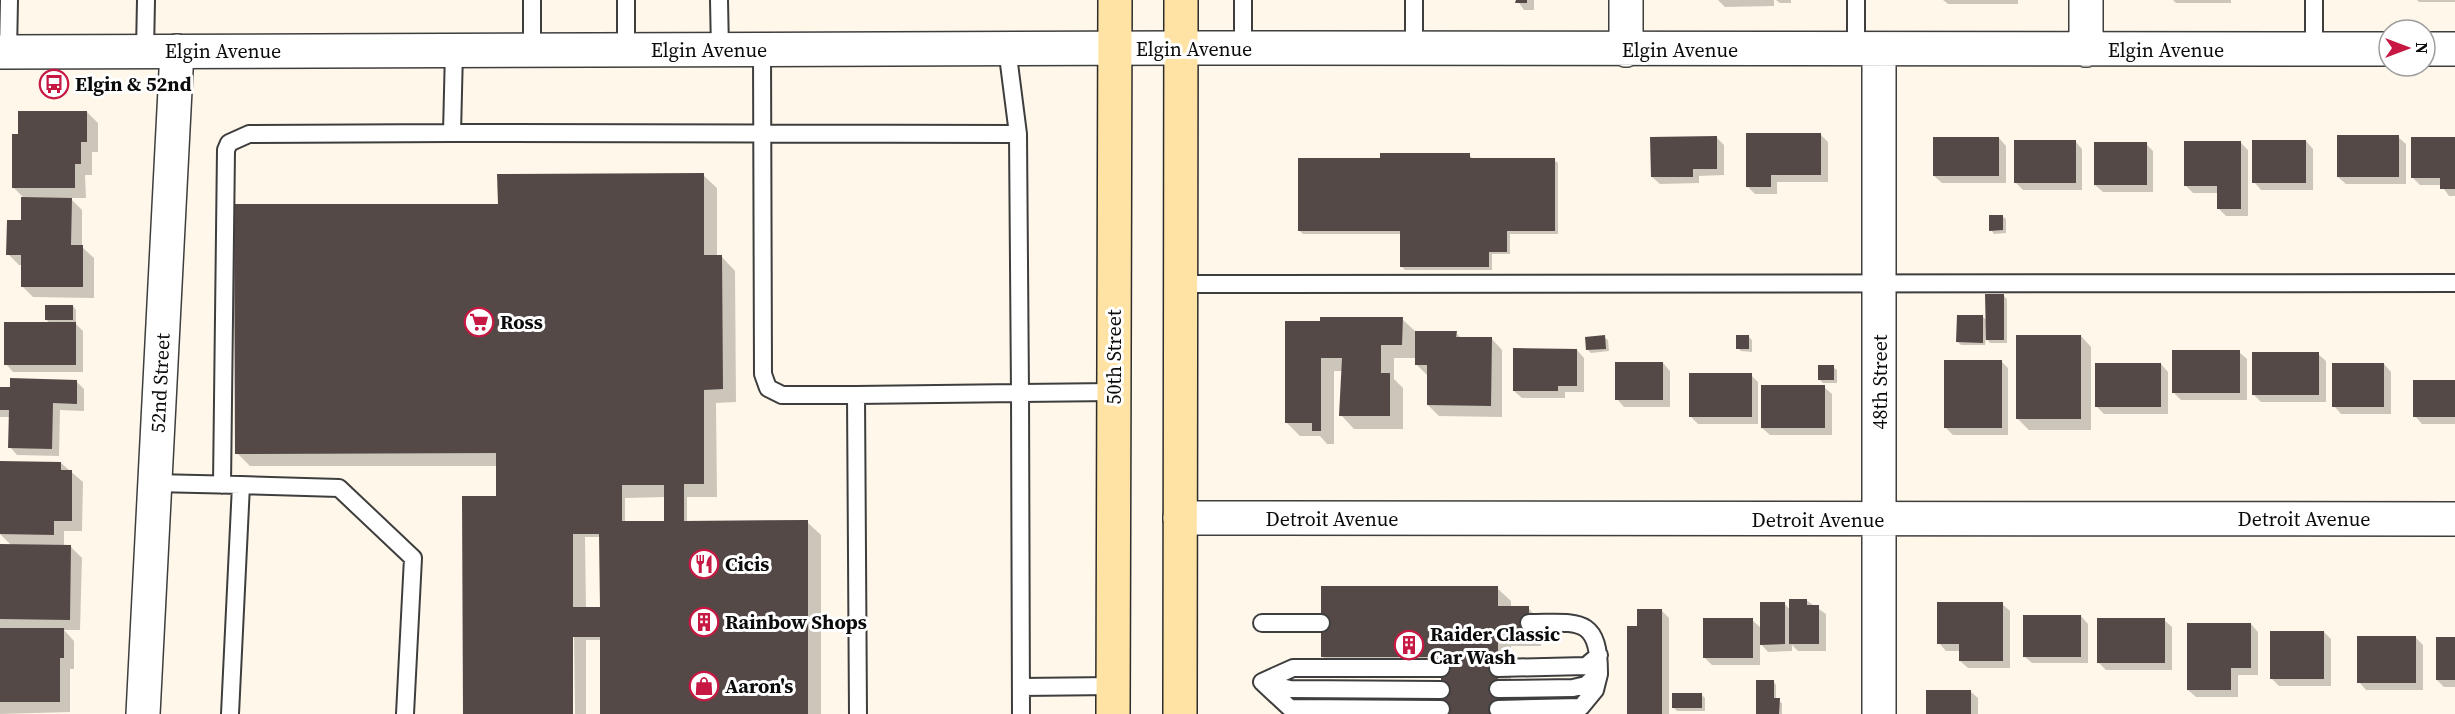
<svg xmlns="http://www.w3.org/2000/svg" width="2455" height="714" font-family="'Source Serif 4',serif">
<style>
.shadow{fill:#0003;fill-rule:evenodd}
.building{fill:#554947;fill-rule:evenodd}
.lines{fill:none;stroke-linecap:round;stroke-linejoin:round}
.service-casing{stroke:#3e3e3e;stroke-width:20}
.minor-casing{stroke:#3e3e3e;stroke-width:36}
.tertiary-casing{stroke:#3e3e3e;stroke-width:36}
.secondary-casing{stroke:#2d2d2d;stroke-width:36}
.service{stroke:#fff;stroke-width:16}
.minor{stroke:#fff;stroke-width:33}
.tertiary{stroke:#fff;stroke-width:33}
.secondary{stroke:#ffe3a4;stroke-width:33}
.labels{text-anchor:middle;stroke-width:6;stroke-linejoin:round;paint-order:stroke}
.street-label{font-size:20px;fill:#0b0b0b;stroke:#fff}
.poi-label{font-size:20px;font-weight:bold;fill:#0b0b0b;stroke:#fff;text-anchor:start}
</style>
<rect width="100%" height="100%" fill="#fff7e9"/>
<path class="shadow" d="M1517,0h17v10h-10z
M1718,0h56v6l-49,1z
M1776,0h15v3h-11z
M1943,0h75v4h-70z
M2173,0h58v3h-55z
M2417,0h38v2h-36z
M87,112l11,11v29h-6v23h-7l1,23h-16l12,12v37l12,11v40l-61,-1 -11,-11 1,-21h-4l-11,-11 14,-33 1,-24 -10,-10 7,-52z
M1821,135l7,7v40h-51v12h-22l-7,-7z
M2398,137l8,7v40h-60l-8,-7z
M1717,138l7,7v30l-25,1v7l-39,1 -8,-7z
M1999,138l7,8v37h-64l-8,-7z
M2455,138v58h-6l-8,-11h-21l-7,-7z
M2075,141l7,8v41h-59l-8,-8z
M2306,141l7,8v41h-52l-7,-8z
M2241,143l7,7v66h-22l-8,-8v-15h-25l-8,-8z
M2146,144l7,7v41h-50l-8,-7z
M1469,155l3,3 82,2 4,3v71h-48v20h-18v16h-87l-4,-4v-32h-98l-3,-3 82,-71z
M703,175l14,13v69h5l13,14 1,131 -20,1 1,94h-30v25h120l14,13v179h-219l-1,-74h-15v74h13h-24l-1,-78 -3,-3 1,81h-108l34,-216v-32h-248l-13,-13 262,-248zM665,497v25h-40v-24zM585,537h16v71l-15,1z
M2002,216l4,3v14l-12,1 -3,-4z
M2003,295l4,4v44h-17l-4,-5 -1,7h-24l-3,-3 24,-26 5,5z
M73,306l3,4v14l7,7v41h-70l-7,-8 44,-40 -4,-5z
M1402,319l14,13 40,1 5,5 31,1 10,11v67l-63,-1 -11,-11 -1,-30 -11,-11v-6h-22v21l9,9v41h-49l-13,-14 2,-44h-9v73h-7l-7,-8h-20l-13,-13v-101z
M2081,336l10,11v83h-62l-11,-11z
M1604,337l4,3 1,11 -18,2 -4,-4z
M1749,337l3,3v12l-11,-1 -3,-3z
M1577,350l7,8v34h-19v6h-43l-8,-7z
M2239,352l8,7v41h-66l-7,-7z
M2318,354l8,7v41h-65l-7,-7z
M2001,361l7,7v67h-55l-7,-7z
M1663,363l7,8v36h-46l-7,-8z
M2161,364l7,8v42h-64l-8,-8z
M2384,364l7,8v42h-50l-7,-8z
M1833,367l4,3v13h-14l-3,-3z
M1751,375l7,7v42h-60l-8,-8z
M2455,381v43h-33l-7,-8z
M77,382l7,7v22l-24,-1 -1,46 -42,-1 -7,-8v-30h-10v-29z
M1824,387l8,7v41h-62l-8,-7z
M0,462l61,1 22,19 -1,49h-18v16h7l11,11 -2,72h-16l10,11v28h-4v43l-70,2v-168h12l-12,-12z
M1497,588l14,13v7h17l13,13v25h-30v68l-68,-44h-107l-14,-14z
M1806,600l20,14v37h-28l-6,-6v6l-24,1 -8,-9v22h-48l-8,-8 48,-37 9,8 23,-25 6,7z
M2002,604l8,7v57h-42l-8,-7v-10h-14l-7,-8z
M1661,610l8,8v96h-41z
M2081,616l7,8v39h-56l-8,-7z
M2164,620l8,7v43h-66l-7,-7z
M2251,624l7,8v43h-20v22h-42l-8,-7z
M2324,632l7,7v47h-52l-7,-7z
M2416,638l7,7v45h-57l-7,-8z
M2455,639v48h-11l-7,-7z
M1773,681l3,4v15l6,3v11h-25z
M1970,691l8,7v16h-50z
M1702,695l3,3v13h-28l-4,-4z"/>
<path class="building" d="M1516,0h11v3h-12z
M18,111h69v31h-6v22h-6v24h-63v-54h6z
M1746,133h75v42h-50v12h-25z
M2337,135h62v42h-62z
M1717,136v33h-24v8h-42l-1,-40z
M1933,137h66v39h-66z
M2411,137h44v52h-15v-11h-29z
M2014,140h62v43h-62z
M2252,140h54v43h-54z
M2184,141h57v68h-24v-23h-33z
M2094,142h53v43h-53z
M1380,153h90v5h85v73h-48v21h-18v15h-89v-36h-102v-73h82z
M704,173v82h18l1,134 -19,1v94h-20v37l124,-1v194h-208v-77h-27v77h-110l-1,-218h34v-43l-261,1 -1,-250h264l-1,-30zM622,485h42v36h-42zM573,534h26l1,73h-27z
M21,197l51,1 -1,47h12v42h-62v-32h-15l1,-35h14z
M1989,215h14v15l-14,1z
M1985,294h19v46h-18z
M45,305h28v15h-28z
M1957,315h26v28l-27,-1z
M1320,317h83l-1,28h-21v28h9v43h-51l3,-58h-21v73h-9v-8h-27v-102h35z
M4,322h72v43h-72z
M1415,331h42l-1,6h36l-1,69 -64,-1v-40h-12z
M1605,335l1,14 -20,1 -1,-13z
M1736,335h13v14h-13z
M2016,335h65v84h-65z
M1513,348l64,1v37h-19v5h-45z
M2172,350h68v43h-68z
M2252,352h67v43h-67z
M1944,360h58v68h-58z
M1615,362h48v38h-48z
M2095,363h66v44h-66z
M2332,363h52v44h-52z
M1818,365h16v15h-16z
M1689,373h63v44h-63z
M10,378l67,2v24l-24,-1 -1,46 -44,-1 1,-38h-9v-23h10z
M2413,380h42v37h-42z
M1761,385h64v43h-64z
M0,461l61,1v8h11v51h-18v14l-54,-1z
M0,544l71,1 -1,75 -70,-1z
M1321,586h177v20h31v27h-31v81h-57v-57h-120z
M1789,599h18v6h12v39h-30z
M1760,602h25v42l-25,1z
M1937,602h66v59h-44v-17h-22z
M1637,609h25v105h-35v-88h10z
M2023,615h58v42h-58z
M1703,618h50v40h-50z
M2097,618h68v45h-68z
M2187,623h64v45h-20v22h-44z
M0,628h64v30h-4v44h-60z
M2270,631h54v48h-54z
M2357,636h59v47h-59z
M2436,637h19v43h-19z
M1756,680h18v18h6l-1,16h-23z
M1926,690h45v24h-45z
M1672,693h30v15h-30z"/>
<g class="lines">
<g class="service-casing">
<path id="service" d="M719,0l1,50
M1243,0v48
M1414,0v49
M2314,0v49
M626,50v-50
M762,50l1,324 5,14 14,7h74l2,319
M1856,50v-50
M145,51l1,-51
M454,51l-2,82 566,1 -11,-86
M532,51v-51
M8,52l1,-52
M1181,284l1274,-1
M856,395l164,-2 -2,-259
M154,483l87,2 -11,229
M222,485l4,-335 3,-7 20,-9 203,-1
M241,485l98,3 74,70 -8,156
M1262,623h59
M1498,668l88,-2 13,-11
M1262,682l28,26 151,1
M1262,682l31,-14h148
M1263,683l27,6 151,1
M1021,687l92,-1
M1498,689l75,-1 13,-3 13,-12c0,-58 -22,-50 -70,-50
M1498,709l83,-2 14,-17 4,-16
M1021,714l-1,-321 94,-1"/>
</g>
<g class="minor-casing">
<path id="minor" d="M1181,48l1208,1
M2425,49h30
M1626,50v-50
M1879,50v664
M2086,50v-50
M1180,518l1275,1
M143,714l34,-663"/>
</g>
<g class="tertiary-casing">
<path id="tertiary" d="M0,52l1181,-4"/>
</g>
<g class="secondary-casing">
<path id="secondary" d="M1113,714l2,-714
M1180,714l1,-714"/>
</g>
<use href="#service" class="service"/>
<use href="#minor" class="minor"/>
<use href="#tertiary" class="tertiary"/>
<use href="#secondary" class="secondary"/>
</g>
<defs>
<g id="bus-ring" transform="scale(1.5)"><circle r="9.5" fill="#fff" stroke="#c61842" stroke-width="1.5"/><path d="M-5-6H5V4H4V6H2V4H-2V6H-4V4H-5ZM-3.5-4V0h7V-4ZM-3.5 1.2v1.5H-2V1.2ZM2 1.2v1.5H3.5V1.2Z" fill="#c61842"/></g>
<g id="supermarket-ring" transform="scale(1.5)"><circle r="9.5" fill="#fff" stroke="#c61842" stroke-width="1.5"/><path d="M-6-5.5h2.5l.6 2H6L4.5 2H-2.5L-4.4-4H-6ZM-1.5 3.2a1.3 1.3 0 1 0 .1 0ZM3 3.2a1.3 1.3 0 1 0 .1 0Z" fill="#c61842"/></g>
<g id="restaurant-ring" transform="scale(1.5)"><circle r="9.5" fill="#fff" stroke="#c61842" stroke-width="1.5"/><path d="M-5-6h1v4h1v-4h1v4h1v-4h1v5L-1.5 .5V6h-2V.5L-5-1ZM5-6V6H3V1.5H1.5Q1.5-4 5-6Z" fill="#c61842"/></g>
<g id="building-ring" transform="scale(1.5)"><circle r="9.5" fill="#fff" stroke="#c61842" stroke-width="1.5"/><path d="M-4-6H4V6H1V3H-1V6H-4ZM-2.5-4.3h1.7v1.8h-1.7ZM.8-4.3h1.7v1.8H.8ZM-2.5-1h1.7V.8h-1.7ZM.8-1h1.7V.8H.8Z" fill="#c61842"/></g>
<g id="shop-ring" transform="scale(1.5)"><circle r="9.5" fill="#fff" stroke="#c61842" stroke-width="1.5"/><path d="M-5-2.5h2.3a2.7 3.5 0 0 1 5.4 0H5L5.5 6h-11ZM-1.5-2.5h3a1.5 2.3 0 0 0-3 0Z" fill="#c61842"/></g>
</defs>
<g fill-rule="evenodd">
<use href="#bus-ring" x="54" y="84"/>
<use href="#supermarket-ring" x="479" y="322"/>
<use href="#restaurant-ring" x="704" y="564"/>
<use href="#building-ring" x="704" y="622"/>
<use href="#building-ring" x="1409" y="645"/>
<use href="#shop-ring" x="704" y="686"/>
</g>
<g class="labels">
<g class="street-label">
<text x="1194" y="56">Elgin Avenue</text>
<text x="709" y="57">Elgin Avenue</text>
<text x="1680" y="57">Elgin Avenue</text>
<text x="2166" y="57">Elgin Avenue</text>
<text x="223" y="58">Elgin Avenue</text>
<text transform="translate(1114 357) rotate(-90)" y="7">50th Street</text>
<text transform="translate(1880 382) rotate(-90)" y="7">48th Street</text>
<text transform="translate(160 383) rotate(-87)" y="7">52nd Street</text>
<text x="1332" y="526">Detroit Avenue</text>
<text x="2304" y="526">Detroit Avenue</text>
<text x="1818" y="527">Detroit Avenue</text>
</g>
<g class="poi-label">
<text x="75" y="91">Elgin &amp; 52nd</text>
<text x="500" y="329">Ross</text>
<text x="725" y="571">Cicis</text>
<text x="725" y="629">Rainbow Shops</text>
<text x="1430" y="641">Raider Classic<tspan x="1430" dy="23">Car Wash</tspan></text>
<text x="725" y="693">Aaron's</text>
</g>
</g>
<g transform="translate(2407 48) rotate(90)"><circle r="28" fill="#ffffff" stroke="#9d9d9d" stroke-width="1.5"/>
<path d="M0-4.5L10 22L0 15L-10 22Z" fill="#c61842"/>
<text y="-9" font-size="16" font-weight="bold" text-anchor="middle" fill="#0b0b0b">N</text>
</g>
</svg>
